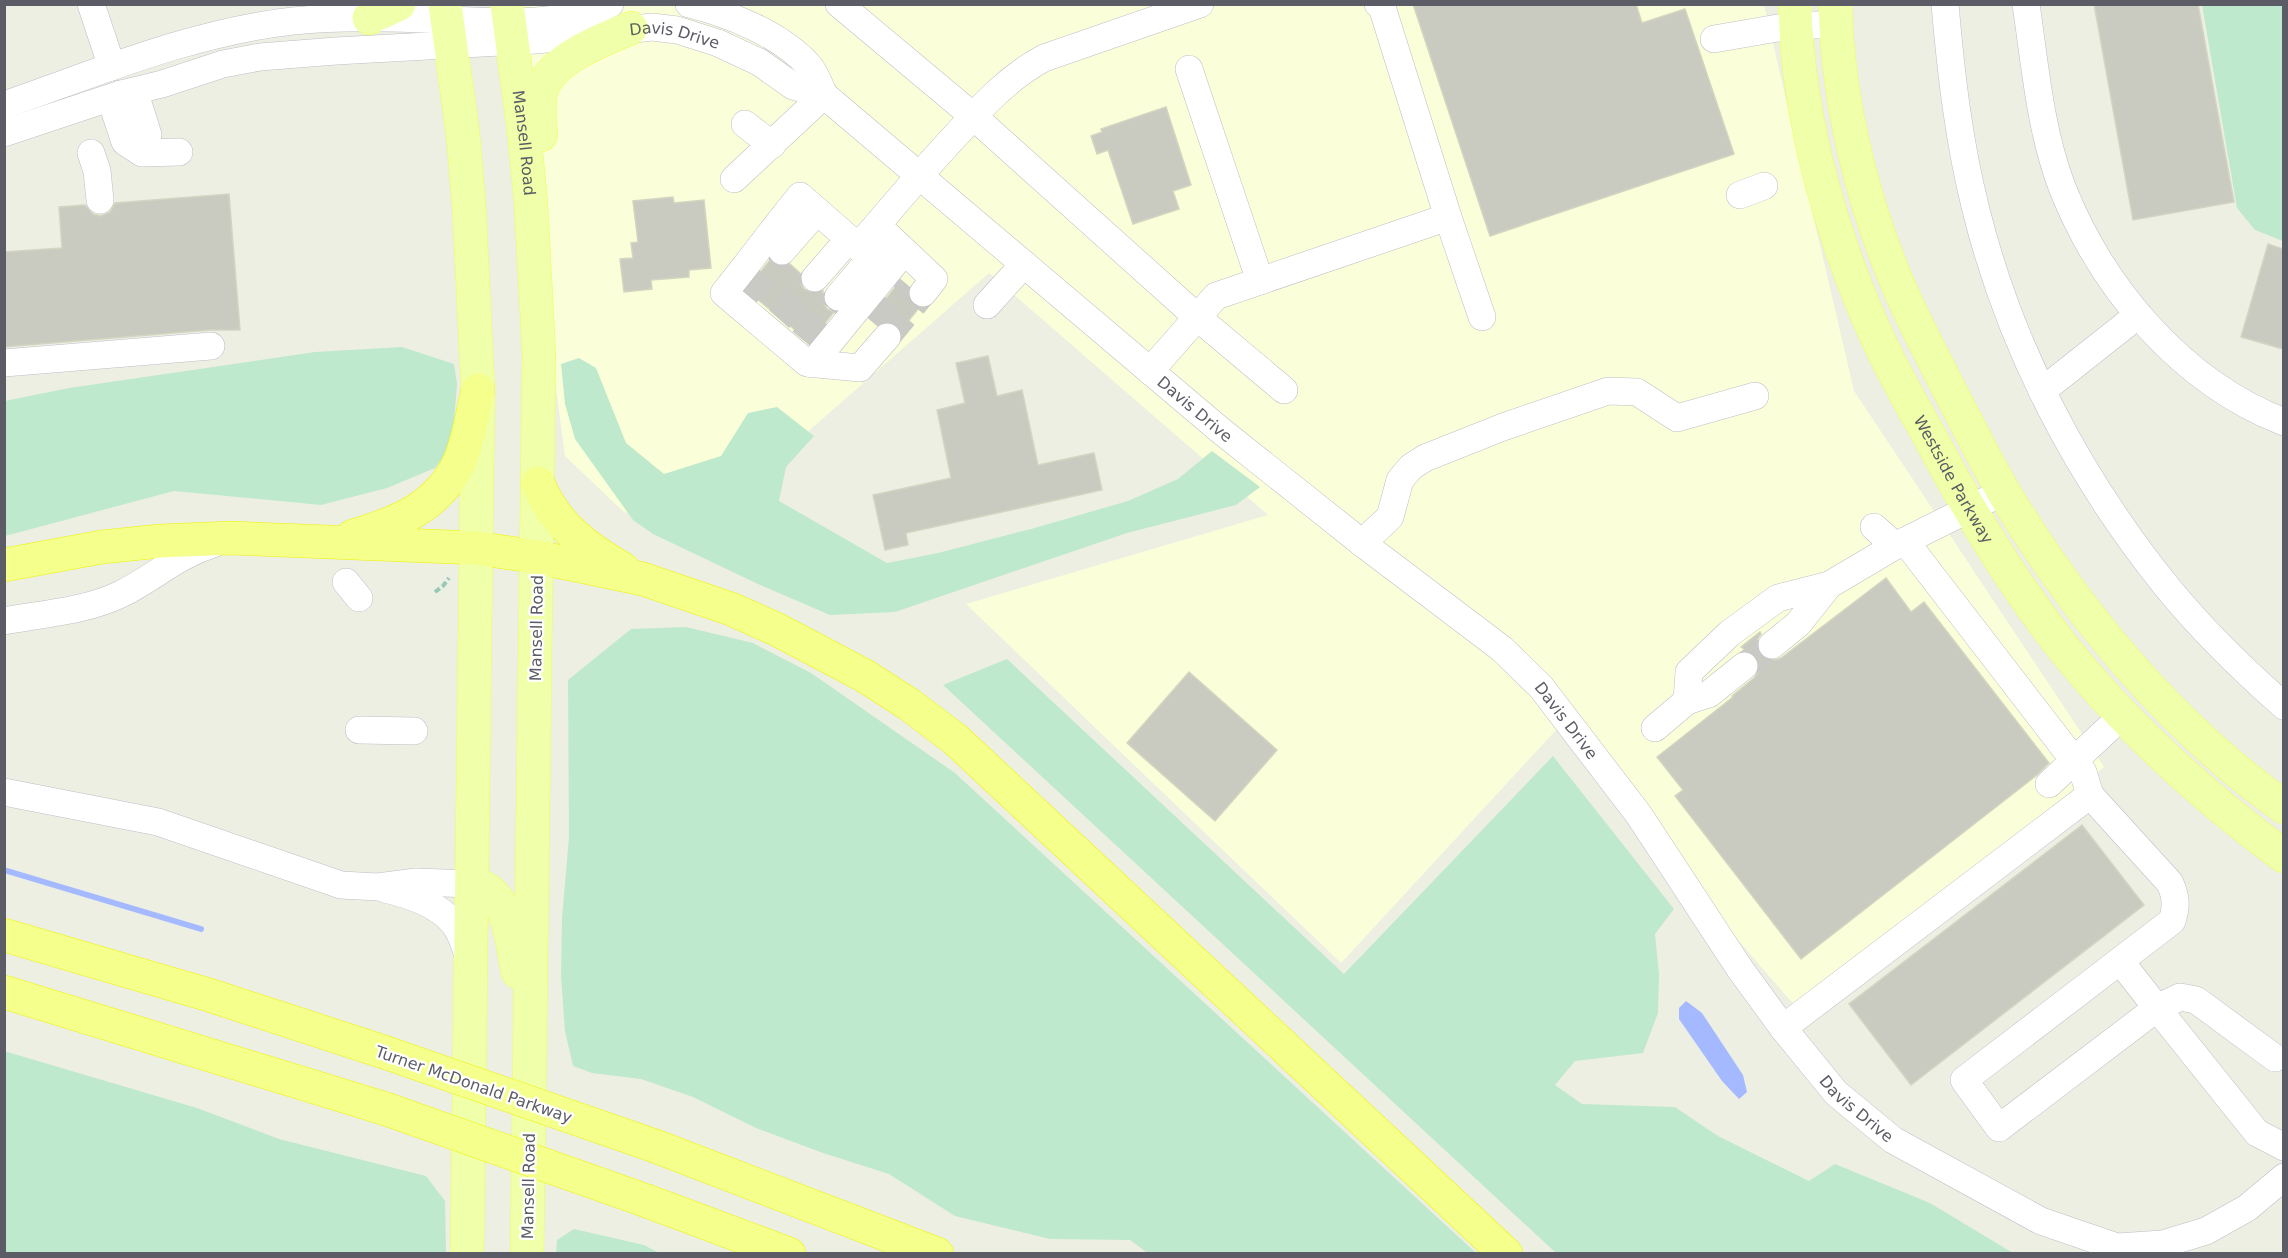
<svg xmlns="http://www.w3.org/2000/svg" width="2288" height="1258" font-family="'DejaVu Sans',sans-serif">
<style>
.commercial{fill:#fbffd9}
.green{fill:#bee9cc}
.water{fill:#a4b9ff}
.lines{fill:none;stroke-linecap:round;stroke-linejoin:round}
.stream{stroke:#a4b9ff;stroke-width:6}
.building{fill:#cacbc0;stroke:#d4d5c1;stroke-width:1.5}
.minor-tunnel{stroke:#c9cac4;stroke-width:27;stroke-dasharray:27 14;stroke-linecap:butt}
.minor-casing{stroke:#bdbec6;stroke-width:28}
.major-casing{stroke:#f3fd4f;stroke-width:34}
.highway-casing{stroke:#edf300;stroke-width:34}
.path{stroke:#96cab7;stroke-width:4;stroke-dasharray:6 3;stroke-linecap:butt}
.minor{stroke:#fff;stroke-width:27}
.major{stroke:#f0ffa9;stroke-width:33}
.highway{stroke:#f5ff8b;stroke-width:33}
.highway-bridge-casing{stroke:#edf300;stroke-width:34;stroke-linecap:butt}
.highway-bridge{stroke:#f5ff8b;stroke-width:33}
.labels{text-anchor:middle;stroke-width:4.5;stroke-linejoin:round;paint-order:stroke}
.street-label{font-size:16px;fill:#5b5c65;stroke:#fff}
</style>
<rect width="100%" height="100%" fill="#eeefe3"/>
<path class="commercial" d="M505,5h1259l90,386 250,376 -308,240 -240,-277 -215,233 -375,-359 302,-89 -279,-242 -217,190 -147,50 -60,-57z"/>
<path class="green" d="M2202,5h81v236l-28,-11 -18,-22z
M402,347l52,17 3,20 -5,62 -17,22 -48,20 -66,17 -147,-14 -169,45v-135l64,-13 246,-36z
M579,358l17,10 30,75 38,31 57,-18 27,-43 29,-6 37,29 -28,31 -7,34 108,62 51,-10 93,-24 97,-28 50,-22 34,-28 48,36 -24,18 -109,28 -232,79 -65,3 -72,-31 -105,-50 -20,-14 -58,-81 -10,-35 -4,-40z
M686,627l67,16 58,30 144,100 521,480 -327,1 -19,-14 -80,-1 -95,-23 -66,-42 -66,-21 -67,-25 -63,-31 -52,-18 -49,-6 -19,-7 -8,-35 -4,-55 1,-58 7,-81 -1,-157 63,-51z
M1007,659l337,315 209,-218 121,153 -19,25 4,40 -1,39 -15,40 -68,8 -20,24 27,19 93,3 43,29 91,45 26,-17 95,39 83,50h-457l-613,-568z
M4,1051l193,57 82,31 147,37 19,25 1,52h-441z
M574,1229l70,16 15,8h-103l1,-13z"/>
<path class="water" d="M1686,1001l16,12 41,62 4,17 -8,7 -17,-18 -43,-62v-11z"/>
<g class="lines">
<path class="stream" d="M4,870l197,59"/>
</g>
<path class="building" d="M1413,4h223l6,19 43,-14 49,145 -244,82z
M2094,4h104l36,198 -101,18z
M1166,107l25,78 -18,6 6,18 -46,15 -25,-74 -11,4 -6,-18 11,-4 -1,-3z
M229,194l11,136h-30l-206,17v-95l58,-4 -3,-41 26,-2 8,9 8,2 9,-4 5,-9z
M673,197l1,6 30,-3 7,68 -22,2v7l-38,3 1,9 -28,3 -4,-33 13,-1 -2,-15 7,-1 -5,-41z
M2268,244l15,5v100l-42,-12z
M770,260l8,6 12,-2 10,9v10l4,6 9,4 10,-2v12l4,6 7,3 -24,30 -64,-52z
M900,281l8,7 1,11 4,6 6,3 -18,22 -4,-5 -6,-3 -13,2 -7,-7z
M988,356l9,40 25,-6 16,75 56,-12 8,37 -196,43 2,12 -23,5 -12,-55 78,-17 -14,-68 28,-7 -9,-40z
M1886,578l25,34 13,-10 125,161 -12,12 -236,184 -126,-163 8,-6 -26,-33 76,-60 -1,-1 22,-18 5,-7v-8l-2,-6 -16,-10 19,-15 1,2 -4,6 -1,7 4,8 7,5h8l6,-2z
M1189,672l88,78 -62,71 -88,-78z
M2082,825l62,80 -233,180 -62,-81z"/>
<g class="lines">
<path class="minor-tunnel" d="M746,294l36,-43
M779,319l36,-41
M870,320l33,-39
M887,337l36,-44
M803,340l35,-43
M1744,666l28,-21"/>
<g class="minor-casing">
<g id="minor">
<path d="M91,4l21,63"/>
<path d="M689,4c40,10 92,30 120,62 7,8 11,20 15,29"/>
<path d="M839,4l134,112 224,201 87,73"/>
<path d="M1378,4l4,3 66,210 34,100"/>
<path d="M1945,4c6,70 14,139 31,206 34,137 102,267 191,377 35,43 75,82 117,119"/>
<path d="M2026,4c9,61 14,125 36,183 40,101 119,195 222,235"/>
<path d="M1714,39l81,-14h41"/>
<path d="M1189,69l71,212"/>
<path d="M4,105c95,-33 189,-73 289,-84 52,-5 104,-3 155,-1 59,2 106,7 162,-16"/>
<path d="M745,124l27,21"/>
<path id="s1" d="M4,133l117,-39 41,-10 61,-20 37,-7 76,-6 201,-11 115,-13 25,3 41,13 41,19 34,24 31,9 396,335 142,113 140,106 39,38 98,128 101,154 43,59 53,65 57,47 148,81 76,26 46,-3 43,-13 41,-23 37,-31"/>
<path d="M91,153l6,18 3,29"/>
<path d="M142,153l6,-18 -10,-32 -17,-9 -6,18 10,30 17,11 37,-1"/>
<path d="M734,179l90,-84"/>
<path d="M1740,195l24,-9"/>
<path d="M884,232l50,47 -11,14"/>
<path d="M858,247c33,-38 65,-77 100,-114 26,-29 51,-56 86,-75l156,-54"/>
<path d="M782,251l35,-40"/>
<path d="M815,278l34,-39"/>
<path d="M838,297l33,-39 -71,-62c-26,32 -50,65 -76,97l83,70 53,5 27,-31"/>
<path d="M987,305l37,-41"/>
<path d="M4,363l207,-17"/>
<path d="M812,364l82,-100 -29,-25"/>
<path d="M1150,371l66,-75 232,-79"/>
<path d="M2042,391l96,-76"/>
<path d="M1874,527l21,19"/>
<path d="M1362,543l28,-26 10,-37 11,-13 14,-9 78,-31 105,-36 29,1 40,26 78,-22"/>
<path d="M346,582l13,16"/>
<path d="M4,621c37,-7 83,-10 117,-27 33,-16 54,-38 92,-50"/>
<path d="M1772,645l26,-21 31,-39"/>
<path d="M1687,701l22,-7 35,-28"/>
<path d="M1655,728l32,-27 2,-29 41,-39 48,-35 51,-13 66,-39 108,-54"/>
<path d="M359,730l55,1"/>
<path d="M2049,784l74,-69"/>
<path d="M4,792l154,30 183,63 37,2 38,-5 56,2"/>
<path d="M2090,795l80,88c6,14 7,23 2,38l-208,159 35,48 158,-120 100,125 27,14"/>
<path d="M385,889c25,6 54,15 70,36 7,10 11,23 14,35"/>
<path d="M2120,961l37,47 23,-11 16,3 79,58"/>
<path d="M1783,1028l307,-233 -7,-23 -178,-231"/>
</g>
</g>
<g class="major-casing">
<g id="major">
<path d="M445,4l18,131 6,71 9,184 -11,864"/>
<path id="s2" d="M507,4l17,127 7,72 8,150 -12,901"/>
<path id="s3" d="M1795,4c2,118 40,247 91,352 16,32 34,63 51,94 48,90 102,176 172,251 53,57 112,109 175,155"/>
<path d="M1835,4c3,102 29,207 71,299 15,32 31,63 47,94 17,32 33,65 51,96 73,120 165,232 280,314"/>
<path d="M369,18l30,-14"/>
<path d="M541,135c-1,-14 -3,-29 0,-43 9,-33 61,-52 90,-64"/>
<path d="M472,884c6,2 13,3 17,7 22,18 23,55 29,81"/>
</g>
</g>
<g class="highway-casing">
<path id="highway" d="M538,483c16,41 48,65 85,86
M353,536c44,-13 86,-29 106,-74 10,-22 13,-49 19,-72
M4,565l98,-18 58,-6 71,-3 246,10 60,9 106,22 88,30 45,20 89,47 45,29 45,34 551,515
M4,935l205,60 175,57
M4,992l382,117
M655,1146l282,108
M647,1201l142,53"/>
</g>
<path class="path" d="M435,592l8,-6 6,-8"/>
<use href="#minor" class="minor"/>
<use href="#major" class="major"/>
<use href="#highway" class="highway"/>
<g class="highway-bridge-casing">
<path id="highway-bridge" d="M384,1052l271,94
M386,1109l261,92"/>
</g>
<use href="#highway-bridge" class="highway-bridge"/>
</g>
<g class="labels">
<g class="street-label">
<text dy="6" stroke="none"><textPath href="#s1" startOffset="684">Davis Drive</textPath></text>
<text dy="6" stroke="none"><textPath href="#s2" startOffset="140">Mansell Road</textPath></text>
<text dy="6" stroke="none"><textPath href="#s1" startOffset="1334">Davis Drive</textPath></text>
<text dy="6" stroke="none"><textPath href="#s3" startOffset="507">Westside Parkway</textPath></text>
<text transform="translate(536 628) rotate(-89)" y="6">Mansell Road</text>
<text dy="6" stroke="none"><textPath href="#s1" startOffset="1820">Davis Drive</textPath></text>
<text transform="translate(474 1084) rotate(19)" y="6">Turner McDonald Parkway</text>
<text dy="6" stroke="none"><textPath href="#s1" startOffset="2306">Davis Drive</textPath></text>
<text transform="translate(528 1186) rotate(-89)" y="6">Mansell Road</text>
</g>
</g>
<rect width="2288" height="1258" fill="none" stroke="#5b5c65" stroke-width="12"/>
</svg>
